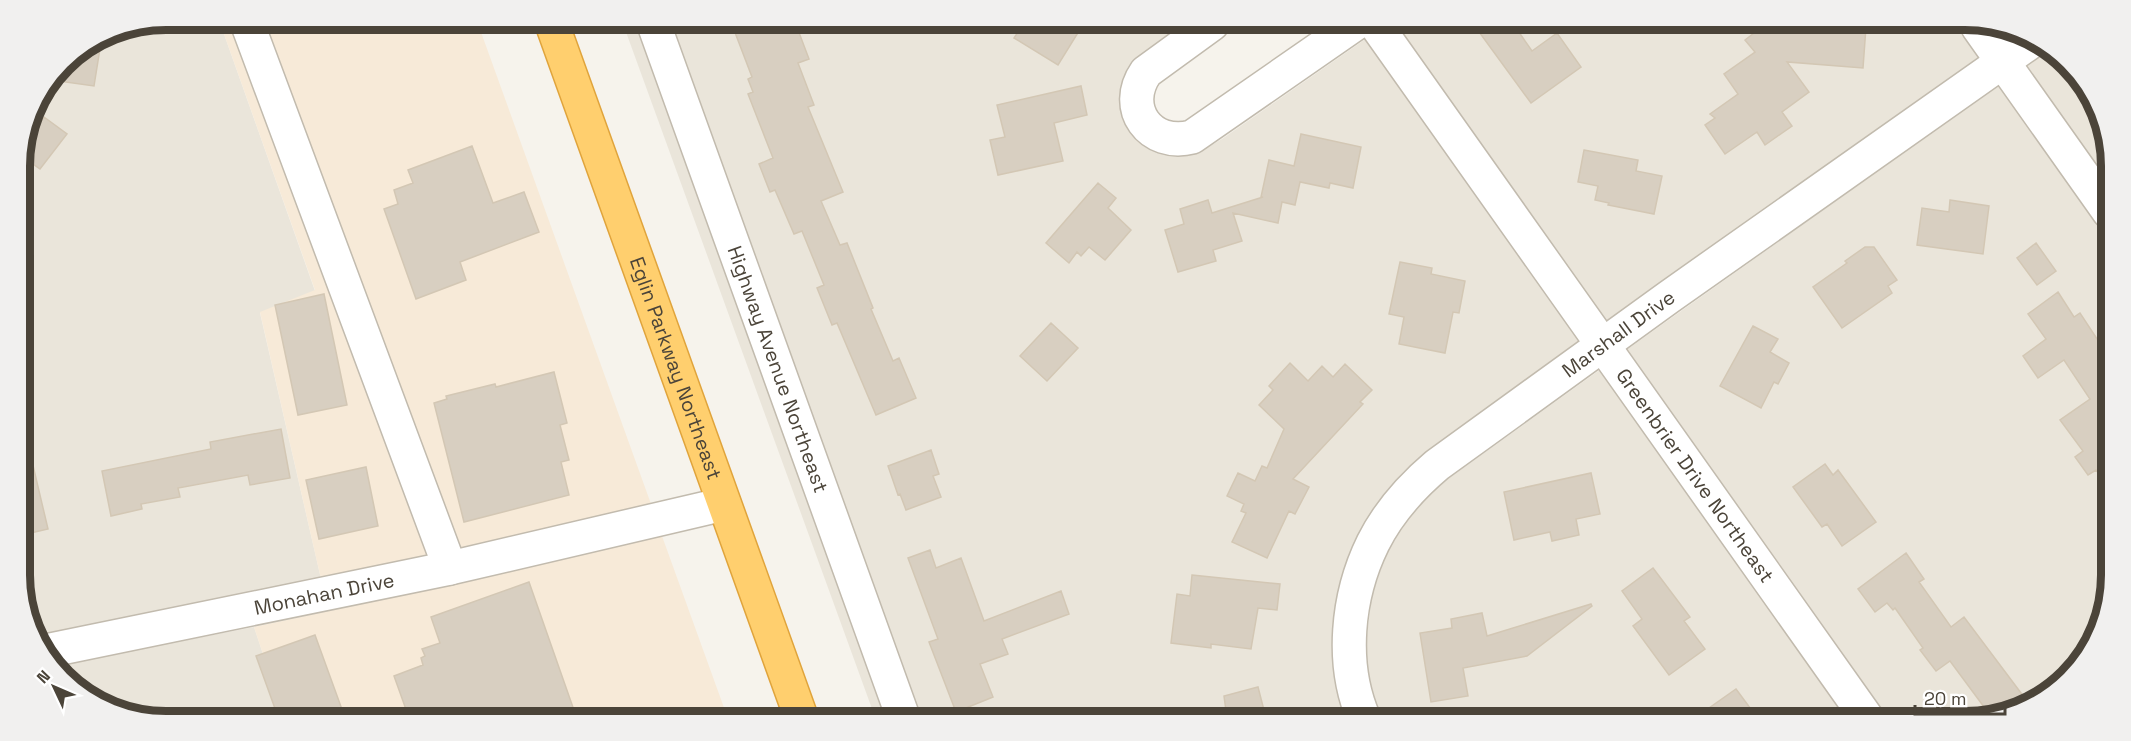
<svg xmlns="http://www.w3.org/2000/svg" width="2131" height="741" font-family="'Space Grotesk',sans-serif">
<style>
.residential{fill:#eae5da}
.commercial{fill:#f7ead8}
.building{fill:#d8cfc1;stroke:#d3c7b4;stroke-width:1.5}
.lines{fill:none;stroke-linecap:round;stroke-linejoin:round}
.minor-casing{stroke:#c2bbae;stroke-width:36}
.highway-casing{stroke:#e0a43c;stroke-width:36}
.minor{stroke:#fff;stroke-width:33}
.highway{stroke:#ffcf6e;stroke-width:33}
.labels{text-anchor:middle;stroke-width:4.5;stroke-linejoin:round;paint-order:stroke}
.street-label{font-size:20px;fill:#4b4439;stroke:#fff}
.rim{fill:none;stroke:#4b4439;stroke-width:8}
</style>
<rect width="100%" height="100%" fill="#f6f3ec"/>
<path class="residential" d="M166,20h53l96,271 -55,22 61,266 -283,57 -16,-33 -2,-447 14,-54 35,-46 41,-25z
M622,21h14l250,696h-11z
M669,22l515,2 -52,38 -9,16 -3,23 1,8 8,19 6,9 17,12 28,7 18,-3 24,-14 145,-101 213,302 -154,112 -23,20 -22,25 -24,39 -17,45 -4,24 -3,36 4,45 10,33 -428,-2z
M1395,25l565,2 20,29 -375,267z
M2047,51l28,19 35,77v40l-85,-120z
M2000,84l109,154 -5,384 -50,69 -80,30h-87l-262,-370z
M1601,369l249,352 -469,-2 -12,-33 -3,-42 6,-49 15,-43 21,-32 21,-25 19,-16z
M254,627l29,87h-164l-63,-43 -3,-5z"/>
<path class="commercial" d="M219,20l258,1 174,483 -207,49 -123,26 -61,-267 55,-22z
M662,536l65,180 -444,-2 -29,-87 201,-43z"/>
<path class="building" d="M731,22h64l14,37 -11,4 16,42 -6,2 35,85 -22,9 19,44 7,-2 26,65 -2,1 22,52 6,-3 17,40 -40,17 -39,-92 -5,2 -15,-37 7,-3 -22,-54 -8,3 -19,-44 -5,2 -11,-28 14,-6 -25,-64 5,-2 -5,-13 4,-2z
M1024,23h60l-26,42 -44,-27z
M1474,25h40l18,26 25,-18 24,34 -50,36z
M1763,26l103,1 -3,41 -76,-6 22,30 -27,20 10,14 -27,19 -8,-13 -32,22 -20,-29 10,-7 -5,-4 28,-20 -14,-20 31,-22 -10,-12z
M102,36l-8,50 -43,-6 18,-24z
M1081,86l6,29 -33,8 9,38 -65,14 -8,-35 15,-3 -8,-32z
M44,117l23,17 -27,35 -20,-14 7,-25 5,4z
M1301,134l60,13 -8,41 -23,-5 -1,5 -29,-6 -5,23 -13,-3 -4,21 -45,-10 9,28 -29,9 3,11 -38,11 -13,-42 19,-6 -4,-15 28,-9 4,13 51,-16h-2l8,-37 25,6z
M472,146l21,57 31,-11 15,40 -79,30 6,18 -50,19 -32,-90 14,-5 -4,-14 19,-7 -5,-13z
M1584,150l54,10 -2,11 26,5 -8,38 -46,-9 1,-2 -14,-3 3,-14 -20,-4z
M1098,183l18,15 -8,10 23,22 -26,30 -16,-13 -8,9 -4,-4 -8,11 -23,-20z
M1950,200l39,6 -6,48 -66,-9 5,-37 27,4z
M2036,243l20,28 -19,14 -20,-27z
M1865,247h9l23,33 -9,6 4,7 -50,35 -29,-41 34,-24 -2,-2z
M1400,262l32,6 -1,6 34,7 -6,32 -6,-1 -8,41 -46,-9 5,-27 -15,-3z
M2058,292l16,25 6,-4 27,41 -1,129 -10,-13 -8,5 -13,-18 8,-6 -23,-31 30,-21 -26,-39 -26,18 -15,-22 23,-17 -18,-25z
M324,294l23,111 -49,10 -23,-110z
M1051,323l27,25 -31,33 -27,-25z
M1753,326l25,13 -8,13 19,11 -11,21 -4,-2 -13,26 -41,-22z
M1290,363l18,18 14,-15 11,11 12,-13 27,26 -12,12 3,2 -70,75 16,8 -14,27 -6,-3 -22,47 -35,-16 14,-29 -5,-2 3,-7 -17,-8 11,-23 17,8 7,-15 5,2 17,-39 -25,-24 14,-15 -4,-4z
M554,372l13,51 -7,2 9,35 -8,2 8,33 -105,27 -30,-119 13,-4 -1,-3 49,-12 1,3z
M281,429l9,49 -40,7 -2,-10 -70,13 2,9 -39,7 1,5 -31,7 -9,-45 109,-22 -1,-7z
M931,450l8,24 -6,2 8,21 -35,13 -6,-16 -2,1 -10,-29z
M31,457l17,72 -26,6 -1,-77z
M1825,464l8,11 5,-5 38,52 -34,24 -15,-22 -5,3 -29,-40z
M366,467l12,59 -59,13 -13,-59z
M1591,473l9,41 -24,5 3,16 -27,6 -2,-9 -36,8 -10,-48z
M930,550l6,18 25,-10 23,63 77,-30 8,23 -67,25 6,15 -28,10 13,33 -37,15 -27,-70 9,-3 -30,-81z
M1906,553l18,26 -5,3 32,45 13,-10 63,84 -37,14 -40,-54 -14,10 -16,-21 3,-2 -28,-40 -2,2 -6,-7 -12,9 -17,-23z
M1653,568l37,49 -6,4 21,28 -36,26 -36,-49 9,-7 -20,-28z
M1192,575l88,9 -3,26 -19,-2 -7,41 -40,-5v4l-40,-5 6,-49 13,2z
M529,582l47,134 -168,-1 -14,-39 29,-11 -2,-7 4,-2 -3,-7 18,-6 -9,-26z
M1591,604l1,2 -65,50 -64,12 5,28 -37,6 -11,-69 32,-5 -1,-9 31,-6 5,23z
M315,635l29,80 -67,-1 -21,-58z
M1258,687l8,31h-39l-3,-22z
M1736,689l23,31h-67z"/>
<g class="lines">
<g class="minor-casing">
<g id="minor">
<path d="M246,20l204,548"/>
<path id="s1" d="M653,22l250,695"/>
<path d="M1212,24l-66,48c-25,36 4,76 46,65l163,-113"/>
<path id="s2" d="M1376,25l493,696"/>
<path d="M1978,27l131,185"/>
<path id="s3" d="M46,651l404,-83 274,-64"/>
<path id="s4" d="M1364,719c-24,-55 -17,-123 9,-176 15,-30 38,-56 64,-78l232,-168 363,-256"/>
</g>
</g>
<g class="highway-casing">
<g id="highway">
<path id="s5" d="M551,21l250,696"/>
</g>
</g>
<use href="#minor" class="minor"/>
<use href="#highway" class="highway"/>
</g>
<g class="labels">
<g class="street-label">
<text dy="7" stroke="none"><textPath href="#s4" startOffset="507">Marshall Drive</textPath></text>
<text dy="7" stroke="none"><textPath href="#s5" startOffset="369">Eglin Parkway Northeast</textPath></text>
<text dy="7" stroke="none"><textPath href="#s1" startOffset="369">Highway Avenue Northeast</textPath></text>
<text dy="7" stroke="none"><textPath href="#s2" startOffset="552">Greenbrier Drive Northeast</textPath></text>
<text dy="7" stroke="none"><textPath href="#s3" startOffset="284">Monahan Drive</textPath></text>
</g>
</g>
<path d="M0 0H2131V741H0ZM166 30H1965A136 136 0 0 1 2101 166V575A136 136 0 0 1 1965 711H166A136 136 0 0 1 30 575V166A136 136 0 0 1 166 30Z" fill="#f1f0ef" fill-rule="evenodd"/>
<path class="rim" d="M166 30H1965A136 136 0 0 1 2101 166V575A136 136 0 0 1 1965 711H166A136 136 0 0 1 30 575V166A136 136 0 0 1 166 30Z"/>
<g transform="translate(54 687) rotate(314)" stroke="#ffffff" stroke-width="4.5" paint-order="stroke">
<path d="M0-4.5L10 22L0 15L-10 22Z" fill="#4b4439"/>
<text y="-9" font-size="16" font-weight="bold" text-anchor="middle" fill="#4b4439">N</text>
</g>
<path d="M1915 705v9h90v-9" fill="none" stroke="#4b4439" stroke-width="3"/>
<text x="1924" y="705" font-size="18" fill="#4b4439" stroke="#ffffff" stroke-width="4.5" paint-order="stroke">20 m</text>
</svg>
